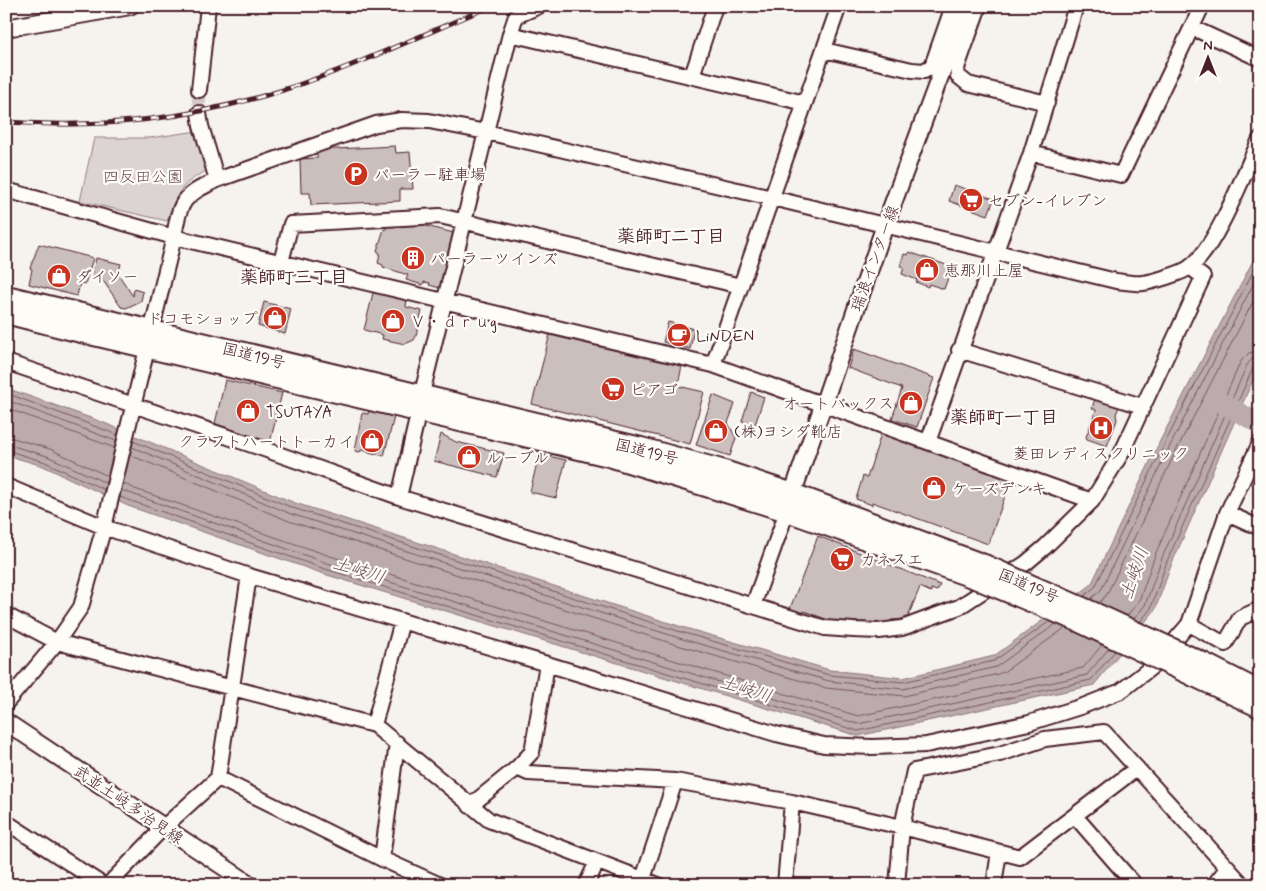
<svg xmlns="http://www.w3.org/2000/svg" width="1266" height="891" font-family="Mynerve,'Klee One',sans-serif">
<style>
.green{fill:#dcd4d2;stroke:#937a7e}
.water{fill:#bbabac;stroke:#8e7378}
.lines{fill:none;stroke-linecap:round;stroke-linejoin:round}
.shore{stroke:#77575f;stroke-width:1}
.river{stroke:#bbabac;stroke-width:20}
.building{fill:#cbbfbe;stroke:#4a1f2b}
.minor-tunnel{stroke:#d4c9c8;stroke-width:14;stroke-dasharray:14 7;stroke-linecap:butt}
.minor-casing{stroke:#4a1f2b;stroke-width:18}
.major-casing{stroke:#4a1f2b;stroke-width:20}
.highway-casing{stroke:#4a1f2b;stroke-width:24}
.minor{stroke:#fdfcf7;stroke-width:14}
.major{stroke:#fdfcf7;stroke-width:16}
.highway{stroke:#fdfcf7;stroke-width:20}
.rail-casing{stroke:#4a1f2b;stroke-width:5}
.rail{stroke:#fdfcf7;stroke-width:3;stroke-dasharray:9;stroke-linecap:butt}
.highway-bridge-casing{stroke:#4a1f2b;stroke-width:24;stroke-linecap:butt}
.highway-bridge{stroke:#fdfcf7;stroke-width:20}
.labels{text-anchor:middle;stroke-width:4.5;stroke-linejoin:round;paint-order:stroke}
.poi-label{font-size:16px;fill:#4a1f2b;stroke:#fdfcf7;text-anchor:start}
.park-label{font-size:16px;fill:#6e4c55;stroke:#fdfcf7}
.street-label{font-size:16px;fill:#4a1f2b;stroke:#fdfcf7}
.neighbourhood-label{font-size:18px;font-weight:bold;fill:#4a1f2b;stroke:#fdfcf7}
.water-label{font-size:18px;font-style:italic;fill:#725058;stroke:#fdfcf7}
</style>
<rect width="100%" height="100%" fill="#f6f3ef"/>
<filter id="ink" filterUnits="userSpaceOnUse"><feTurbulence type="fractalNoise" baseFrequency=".02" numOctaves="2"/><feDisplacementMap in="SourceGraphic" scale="10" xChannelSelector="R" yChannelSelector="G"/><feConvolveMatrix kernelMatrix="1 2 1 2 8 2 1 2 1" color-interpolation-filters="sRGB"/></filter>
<g filter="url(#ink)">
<path class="green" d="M198,131l12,38c-28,14 -33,22 -43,52l-87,-20 14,-63h55z"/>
<path class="water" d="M1260,247v117l-88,199 -17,47 -61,75 -236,51 -534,-162 -196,-68 -85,-40 -37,-11v-67l96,34 193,81 387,124 148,43 73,8 91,-22 97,-71 69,-144z"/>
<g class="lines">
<path class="shore" d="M6,393l112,42
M6,400l110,41
M6,408l109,40
M6,436l44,13 58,27
M133,441l160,67 388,124 148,43 74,7 91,-21 56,-40
M6,444l41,12 59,27
M132,447l159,67 388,124 150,43 74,8 93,-22 60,-43
M6,450l39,12 60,28
M130,455l159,66 388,124 149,43 78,8 94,-22 7,-3 60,-43
M123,483l12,6 195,67 528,160 225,-48 19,-23
M121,490l206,73 531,161 229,-49 22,-27
M120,497l205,72 533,162 233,-51 24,-29
M1084,596l11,-9 70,-144 95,-185
M1091,599l10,-9 69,-144 90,-175
M1099,603l8,-9 70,-145 83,-161
M1127,616l12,-15 16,-46 86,-194 8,-8 11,-3
M1134,619l11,-14 17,-47 85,-193 5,-6 8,-1
M1140,622l11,-14 16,-47 86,-193 2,-3 5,-1"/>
<path class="river" d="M1216,400l44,24"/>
</g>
<path class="building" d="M395,146l1,7 14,-1 3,37h-13v12l-89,4 -1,-12h-9l-1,-34 17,-1v-8z
M954,185l40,14 -6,16 -39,-14z
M410,222l44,11 -14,55 -11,-3 1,-2 -6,-1 -1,3 -17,-5 2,-5 -25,-8v-2l-5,-2 2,-10 -3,-2 7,-22 2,1 1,-6z
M39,244l54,14 -8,26 -5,-1 -3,13 -48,-12 3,-15 -2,-1z
M909,252l43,15 -8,22 -15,-5 -1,3 -12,-5 1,-2 -15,-6 2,-7 -4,-1 4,-12 4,1z
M96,258l25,6 -3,10 15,22 1,-7 9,3 -2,9 -15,7 -5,-1 -21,-31v3l-8,-2z
M374,289l33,9 -1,9 16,4 -6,25 -2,4 -9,4 -23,-5 1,-4 -19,-5z
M264,302l27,7 -6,25 -27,-8z
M668,322l26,7 -4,20 -27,-7z
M550,334l132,31 -4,21 26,6 -14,52 -158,-40z
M854,349l80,29 -17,49 -25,-8 10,-31 -54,-20z
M225,380l57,13 -13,54 -55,-19z
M751,392l13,5 -9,28 -13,-4z
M1097,393l24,9 -5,12 1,6 -10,26 -20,-7 -1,-2 10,-27 -4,-2z
M713,395l22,9 -7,19 8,15 -6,18 -34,-11z
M369,411l25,6 -10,39 -23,-6 -1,2 -5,-1 7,-38 6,1z
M882,431l130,46 -24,67 -116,-42v3l-16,-6 7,-23 4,2z
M441,434l15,8 48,11 -7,24 -63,-16z
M539,454l27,6 -10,38 -26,-6z
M818,536l122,49 -3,6 -6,-2v3l-11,-5 -13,32 -16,1 -1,5 -25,2 1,-5h-32l-30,-11 -3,4 -12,-4z"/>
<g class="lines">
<path class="minor-tunnel" d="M199,90v23"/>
<g class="minor-casing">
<path id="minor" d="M979,6l-22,62 1,8 10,8 79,19
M1193,28l67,31
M510,34l295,69
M824,50l88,20 12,1 8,-5 21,-60
M692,76l23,-70
M199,90l9,-84
M199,113l2,13 16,54
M1031,153l90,22 81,-169
M6,190l168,47 539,128 379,136
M281,262l10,-38 149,-8 301,70
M959,350l183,56
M6,362l258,87 135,48 426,131 28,2 26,1 23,-3 27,-10 30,-11 67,-44 19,-16 47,-46 29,-47 82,-177 -13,-10
M713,365l126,-359
M424,385l86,-351 6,-18 23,-10
M928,442l103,-289 45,-147
M6,486l98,41 145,49 298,88 229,70 48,11 48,2 54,-2 103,-22 54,-17 38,-15 32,-25 36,-42 38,-111 33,-70
M399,497l17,-74
M1227,513l33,15
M753,606l34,-95
M6,615l51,27 317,83 115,95 169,65
M1189,624l36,20 15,-26 20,-9
M6,703l51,-61 24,-35 23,-80 70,-290c6,-37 9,-41 43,-57l159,-56 26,-4 27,1 57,11 286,66 344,83c9,1 18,3 27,2 9,-1 40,-10 47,-16 25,-17 56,-98 70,-128
M374,725l28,-104
M517,768l11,5 147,8 117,21 110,25 118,30 117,-89
M218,778l164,81 58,26
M470,806l47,-38 15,-16 15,-88
M1075,816l60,69
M6,822l97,63
M382,859l15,-116
M643,879l32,-98
M108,885l56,-58 54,-49 31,-202
M586,885l11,-23
M785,885l7,-83
M897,885l5,-58 12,-56 86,-17 45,-15 59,-7 139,153
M994,885l5,-33
M1214,885l14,-18"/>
</g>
<g class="major-casing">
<path id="major" d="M6,28l124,-22
M789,504l96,-279 81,-219
M6,722l245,163"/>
</g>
<g class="highway-casing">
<path id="highway" d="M6,296l635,152 80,22 72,24 191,71
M6,313l67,17 536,126 178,55 188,67
M1203,663l57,29
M1194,676l66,31"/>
</g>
<use href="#minor" class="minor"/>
<use href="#major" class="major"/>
<use href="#highway" class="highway"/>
<g class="rail-casing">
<path id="rail" d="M6,122c97,7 185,-3 277,-32 71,-23 139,-55 208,-84"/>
</g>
<use href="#rail" class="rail"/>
<g class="highway-bridge-casing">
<path id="highway-bridge" d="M984,565l110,48 109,50
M975,578l103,43 116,55"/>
</g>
<use href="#highway-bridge" class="highway-bridge"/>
</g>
</g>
<defs>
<g id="parking-disc" transform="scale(1.25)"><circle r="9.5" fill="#c8321e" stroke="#fdfcf7"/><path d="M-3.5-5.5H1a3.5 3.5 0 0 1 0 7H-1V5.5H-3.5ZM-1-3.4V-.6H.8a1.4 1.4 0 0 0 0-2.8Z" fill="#fff"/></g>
<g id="supermarket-disc" transform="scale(1.25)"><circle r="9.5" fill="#c8321e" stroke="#fdfcf7"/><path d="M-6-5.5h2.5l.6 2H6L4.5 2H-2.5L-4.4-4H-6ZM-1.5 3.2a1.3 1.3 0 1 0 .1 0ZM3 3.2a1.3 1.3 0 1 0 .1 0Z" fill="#fff"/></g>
<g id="building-disc" transform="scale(1.25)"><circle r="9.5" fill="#c8321e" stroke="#fdfcf7"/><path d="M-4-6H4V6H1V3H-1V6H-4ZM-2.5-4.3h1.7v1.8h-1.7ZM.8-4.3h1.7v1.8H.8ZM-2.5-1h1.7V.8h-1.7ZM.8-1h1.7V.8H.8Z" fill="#fff"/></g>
<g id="shop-disc" transform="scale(1.25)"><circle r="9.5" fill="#c8321e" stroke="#fdfcf7"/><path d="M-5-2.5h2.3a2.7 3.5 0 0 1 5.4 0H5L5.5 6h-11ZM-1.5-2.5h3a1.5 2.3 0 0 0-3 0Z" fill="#fff"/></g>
<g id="cafe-disc" transform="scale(1.25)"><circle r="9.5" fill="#c8321e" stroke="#fdfcf7"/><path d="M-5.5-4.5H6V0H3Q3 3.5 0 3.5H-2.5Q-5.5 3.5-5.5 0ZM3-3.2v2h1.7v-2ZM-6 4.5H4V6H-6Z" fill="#fff"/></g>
<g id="hospital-disc" transform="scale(1.25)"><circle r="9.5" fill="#c8321e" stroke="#fdfcf7"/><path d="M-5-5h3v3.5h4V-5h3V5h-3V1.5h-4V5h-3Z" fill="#fff"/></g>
</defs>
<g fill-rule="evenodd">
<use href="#parking-disc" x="356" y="174"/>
<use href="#supermarket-disc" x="971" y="200"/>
<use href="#building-disc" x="413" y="258"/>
<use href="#shop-disc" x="927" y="270"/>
<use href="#shop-disc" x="59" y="276"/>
<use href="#shop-disc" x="275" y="318"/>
<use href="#shop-disc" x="393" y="321"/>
<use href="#cafe-disc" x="679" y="335"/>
<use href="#supermarket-disc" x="613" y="389"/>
<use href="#shop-disc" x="911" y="403"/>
<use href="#shop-disc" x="248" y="411"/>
<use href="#hospital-disc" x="1101" y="428"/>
<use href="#shop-disc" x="716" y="431"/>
<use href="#shop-disc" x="372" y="441"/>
<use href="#shop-disc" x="469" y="457"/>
<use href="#shop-disc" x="934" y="488"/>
<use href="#supermarket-disc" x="842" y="559"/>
</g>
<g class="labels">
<g class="poi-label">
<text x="374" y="180">パーラー駐車場</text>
<text x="988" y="206">セブン-イレブン</text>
<text x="430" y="264">パーラーツインズ</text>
<text x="944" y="276">恵那川上屋</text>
<text x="76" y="282">ダイソー</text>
<text x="258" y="324" text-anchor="end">ドコモショップ</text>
<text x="410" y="327">Ｖ・ｄｒｕg</text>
<text x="696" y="341">LiNDEN</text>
<text x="630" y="395">ピアゴ</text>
<text x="894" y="409" text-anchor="end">オートバックス</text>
<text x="266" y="417">TSUTAYA</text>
<text x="734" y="437">(株)ヨシダ靴店</text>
<text x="354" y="447" text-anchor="end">クラフトハートトーカイ</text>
<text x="1101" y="459" text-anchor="middle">菱田レディスクリニック</text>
<text x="486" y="463">ルーブル</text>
<text x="952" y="494">ケーズデンキ</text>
<text x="860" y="565">カネスエ</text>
</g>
<g class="park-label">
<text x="143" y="182">四反田公園</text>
</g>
<g class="street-label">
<text transform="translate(874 258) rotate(-70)" y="6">瑞浪インター線</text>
<text transform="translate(254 355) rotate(14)" y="6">国道19号</text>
<text transform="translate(647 451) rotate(14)" y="6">国道19号</text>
<text transform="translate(1029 585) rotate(23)" y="6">国道19号</text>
<text transform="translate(129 804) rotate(34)" y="6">武並土岐多治見線</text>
</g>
<g class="neighbourhood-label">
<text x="671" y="242">薬師町二丁目</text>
<text x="294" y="283">薬師町三丁目</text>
<text x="1004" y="423">薬師町一丁目</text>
</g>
<g class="water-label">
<text transform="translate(359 570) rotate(17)" y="6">土岐川</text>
<text transform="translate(1134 573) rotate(-71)" y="6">土岐川</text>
<text transform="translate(746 689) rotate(17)" y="6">土岐川</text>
</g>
</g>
<rect width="1266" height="891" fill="none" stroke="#fdfcf7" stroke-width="25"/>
<rect x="12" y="12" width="1241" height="866" fill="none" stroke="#4a1f2b" stroke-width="2" filter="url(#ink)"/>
<g transform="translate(1208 58)" stroke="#fdfcf7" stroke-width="4" paint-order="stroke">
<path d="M0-4L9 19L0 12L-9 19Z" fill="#4a1f2b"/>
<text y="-8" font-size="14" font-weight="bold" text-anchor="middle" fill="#4a1f2b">N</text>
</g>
</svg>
